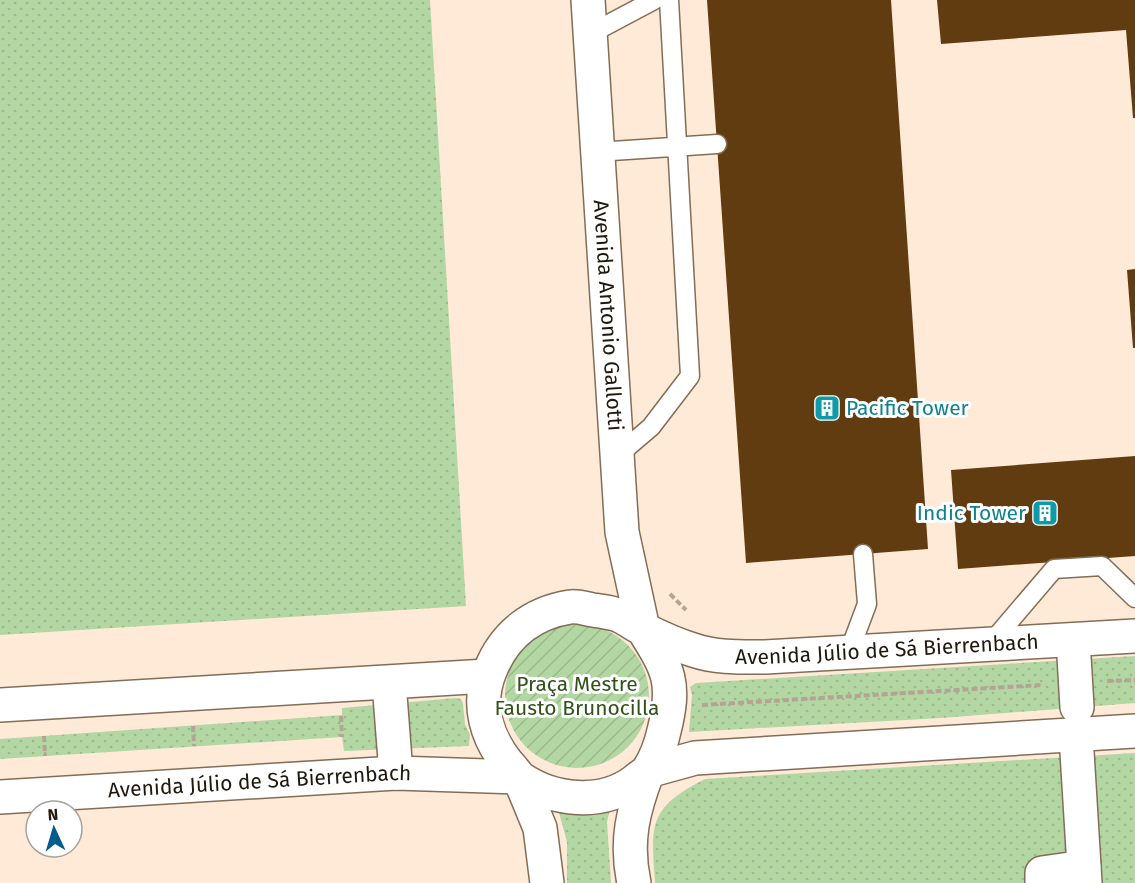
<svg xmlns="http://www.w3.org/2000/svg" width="1135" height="883" font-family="'Fira Sans',sans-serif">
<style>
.grass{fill:url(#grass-dots)}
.garden{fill:url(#garden-furrows)}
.building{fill:#623c11}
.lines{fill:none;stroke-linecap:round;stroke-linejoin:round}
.lane-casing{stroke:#836d57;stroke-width:21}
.street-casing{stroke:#836d57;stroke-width:36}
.secondary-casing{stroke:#836d57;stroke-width:36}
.path{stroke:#b5a494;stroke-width:4;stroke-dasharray:6 3;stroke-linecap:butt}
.lane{stroke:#fff;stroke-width:18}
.street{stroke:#fff;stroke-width:33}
.secondary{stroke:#fff;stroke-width:33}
.labels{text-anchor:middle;stroke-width:6;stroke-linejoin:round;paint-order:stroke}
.street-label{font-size:21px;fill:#20170f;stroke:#fff}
.culture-label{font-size:21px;fill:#0d838f;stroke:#fff;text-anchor:start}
.park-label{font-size:21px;fill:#2e5218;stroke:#fff}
</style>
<defs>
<pattern id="grass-dots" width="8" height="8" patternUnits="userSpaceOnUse" patternTransform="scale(1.5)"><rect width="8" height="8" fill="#b3d7a2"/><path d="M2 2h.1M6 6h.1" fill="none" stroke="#9ab88a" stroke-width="1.8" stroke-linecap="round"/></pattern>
<pattern id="garden-furrows" width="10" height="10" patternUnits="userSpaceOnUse" patternTransform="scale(1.5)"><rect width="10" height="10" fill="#b3d7a2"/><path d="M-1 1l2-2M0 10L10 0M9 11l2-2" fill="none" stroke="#9ab88a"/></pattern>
</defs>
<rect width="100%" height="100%" fill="#feead6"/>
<path class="grass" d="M0,0h430l36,606 -466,29z
M1135,656v47l-194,15 -252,14 3,-37 -2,-8 6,-4z
M456,698l5,1 2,5 2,20 5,11 -1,11 -125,5 -2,-14 -342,22v-20l342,-24v-7z
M1135,753v130h-480v-2c-5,-58 -5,-74 50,-102z
M611,804l-4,18 4,61h-44v-41l-9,-33z"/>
<path class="garden" d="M505 696a72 72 0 1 1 144 0a72 72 0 1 1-144 0Z"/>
<path class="building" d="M707,0h184l37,549 -182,14z
M937,0h198v118h-2l-7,-88 -185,14z
M1135,269v79h-2l-6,-78z
M1135,456v100l-177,13 -7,-99z"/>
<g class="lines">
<g class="lane-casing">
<path id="lane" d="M590,34l64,-34
M597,152l120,-8
M617,456l34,-29 39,-51 -21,-376
M990,644l64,-75 48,-3 33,32
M849,652l18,-48 -4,-50"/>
</g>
<g class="street-casing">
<g id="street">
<path id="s1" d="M588,0l34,532 21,97"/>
<path d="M1073,640l4,67"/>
<path d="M389,683l7,90"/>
<path d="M1077,752l8,131"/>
<path d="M1042,883v-10l42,-6"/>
</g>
</g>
<g class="secondary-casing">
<g id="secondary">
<path id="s2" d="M643,629c26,41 33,54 21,102 -3,13 -8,27 -15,38 -3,5 -10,8 -14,12 -33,25 -82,20 -115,-3 -4,-4 -8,-10 -12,-14 -21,-26 -32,-59 -18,-93 14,-36 42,-58 80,-64 8,-1 16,2 23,3 7,1 15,2 22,4 10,3 19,11 28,15 16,8 34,16 50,21 24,8 48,7 72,7l370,-21"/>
<path d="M0,705l487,-29"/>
<path id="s3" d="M0,797l396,-24 123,4 21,51 7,55"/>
<path d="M634,883c-9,-42 -1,-73 14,-112l47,-13 440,-27"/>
</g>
</g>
<path class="path" d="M670,594l16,16
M1107,681l28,-1
M702,705l340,-20
M341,716l1,21
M193,726l1,20
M44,736l1,20"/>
<use href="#lane" class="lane"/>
<use href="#street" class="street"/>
<use href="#secondary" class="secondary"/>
</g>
<defs>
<g id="building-square" transform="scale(1.35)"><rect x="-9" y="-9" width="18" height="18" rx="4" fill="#0f9aa8" stroke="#fff"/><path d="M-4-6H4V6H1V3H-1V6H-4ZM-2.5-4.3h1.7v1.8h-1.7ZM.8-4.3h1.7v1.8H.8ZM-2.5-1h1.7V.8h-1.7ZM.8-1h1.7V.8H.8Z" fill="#fff"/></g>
</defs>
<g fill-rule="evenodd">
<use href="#building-square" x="827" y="408"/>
<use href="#building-square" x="1045" y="513"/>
</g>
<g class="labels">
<g class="street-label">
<text dy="7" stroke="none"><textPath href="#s1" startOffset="316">Avenida Antonio Gallotti</textPath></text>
<text dy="7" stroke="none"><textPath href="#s2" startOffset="843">Avenida Júlio de Sá Bierrenbach</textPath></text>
<text dy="7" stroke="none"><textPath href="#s3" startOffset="260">Avenida Júlio de Sá Bierrenbach</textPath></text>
</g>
<g class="culture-label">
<text x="846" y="415">Pacific Tower</text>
<text x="1026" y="520" text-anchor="end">Indic Tower</text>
</g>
<g class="park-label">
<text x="577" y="691">Praça Mestre<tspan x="577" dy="24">Fausto Brunocilla</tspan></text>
</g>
</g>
<g transform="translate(54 829) rotate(356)"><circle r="28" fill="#ffffff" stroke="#a6a29f" stroke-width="1.5"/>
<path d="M0-4.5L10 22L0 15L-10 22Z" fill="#005c8d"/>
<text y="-9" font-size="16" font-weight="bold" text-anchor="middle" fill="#20170f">N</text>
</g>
</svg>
